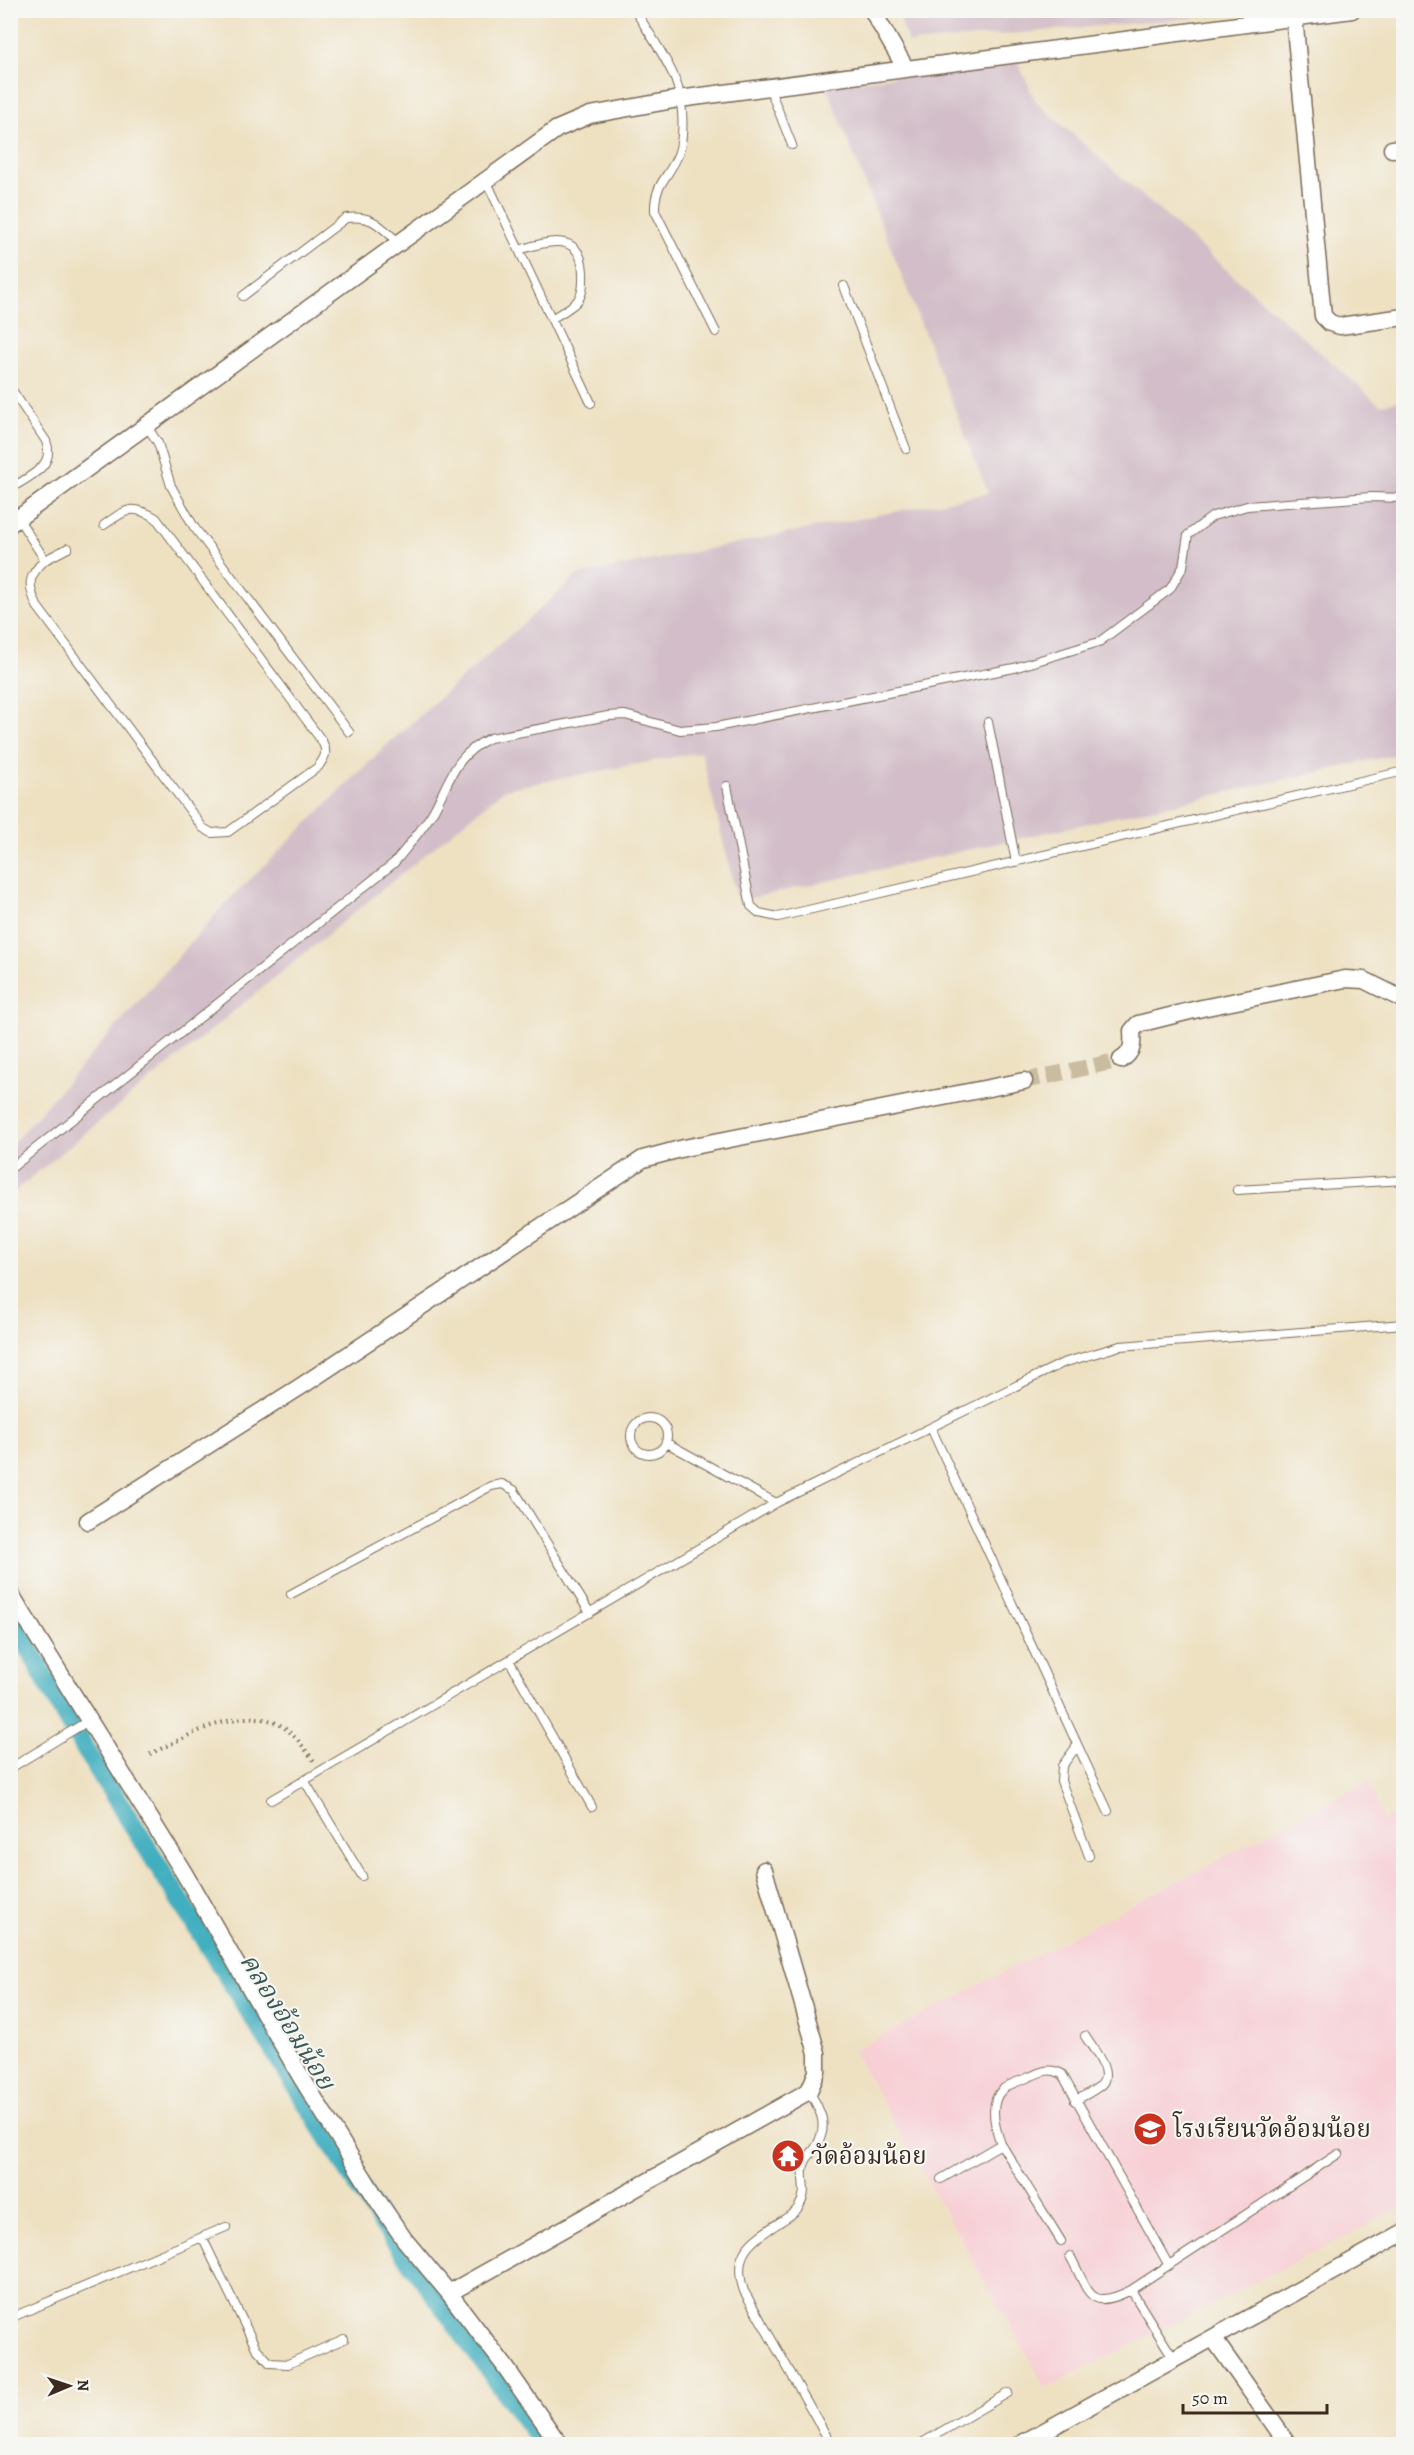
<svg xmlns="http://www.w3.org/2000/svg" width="1414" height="2455" font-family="Alegreya,'Noto Serif Thai',serif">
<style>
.built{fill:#f7cfd5}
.industrial{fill:#d2bdc8}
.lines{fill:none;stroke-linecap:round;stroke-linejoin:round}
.canal{stroke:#42afc0;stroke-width:20}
.minor-tunnel{stroke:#cabca1;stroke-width:16;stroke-dasharray:16 8;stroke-linecap:butt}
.service-casing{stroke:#7a6a57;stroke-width:10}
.minor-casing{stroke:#7a6a57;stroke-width:19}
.path{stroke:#7a6a57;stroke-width:4;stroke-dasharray:1.5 4.5;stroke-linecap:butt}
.service{stroke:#fff;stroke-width:8}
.minor{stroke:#fff;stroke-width:16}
.labels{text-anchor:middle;stroke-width:4.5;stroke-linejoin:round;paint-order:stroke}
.poi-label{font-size:24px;fill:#3b2a1e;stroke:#f6f6f2;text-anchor:start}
.water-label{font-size:26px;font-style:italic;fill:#3d5957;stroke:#f6f6f2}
</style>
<rect width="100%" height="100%" fill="#f6f6f2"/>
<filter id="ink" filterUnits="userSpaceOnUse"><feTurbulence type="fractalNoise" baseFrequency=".0167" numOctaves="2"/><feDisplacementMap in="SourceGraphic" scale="12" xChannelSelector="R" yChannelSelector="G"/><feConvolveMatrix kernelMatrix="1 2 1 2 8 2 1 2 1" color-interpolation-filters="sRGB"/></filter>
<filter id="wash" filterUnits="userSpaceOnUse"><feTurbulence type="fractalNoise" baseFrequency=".008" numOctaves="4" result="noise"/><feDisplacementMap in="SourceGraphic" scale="24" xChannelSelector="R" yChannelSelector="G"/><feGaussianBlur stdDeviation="1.35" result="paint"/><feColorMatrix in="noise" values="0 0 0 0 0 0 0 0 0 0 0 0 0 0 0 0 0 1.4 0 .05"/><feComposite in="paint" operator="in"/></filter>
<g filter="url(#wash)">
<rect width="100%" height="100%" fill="#eee1c2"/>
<path class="built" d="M1369,1781l17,49 -3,-11 20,-6v394l-357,181 -193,-337z"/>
<path class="industrial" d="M898,11v-1l374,1 -364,32z
M1017,60l19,42 344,303 23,-5v353l-665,148 -37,-149 -196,37 -494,405v-49l215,-242 165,-162 187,-166 410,-82 -162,-408z"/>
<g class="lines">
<path class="canal" d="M10,1612l58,109 308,493 167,230"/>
</g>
</g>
<g filter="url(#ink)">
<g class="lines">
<path class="minor-tunnel" d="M1024,1081l97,-21"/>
<g class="service-casing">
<path id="service" d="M635,10c13,22 30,45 40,69 8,20 10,52 4,73 -8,24 -25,30 -24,59l61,121
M769,87l23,58
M486,180l105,223
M519,250c27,-8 62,-20 64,22 0,9 1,20 -5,28 -5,7 -19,14 -27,19
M844,286l62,163
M243,296l103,-78c27,-3 33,7 53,25
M10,387l36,54c10,26 -17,35 -36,48
M146,425l12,18 13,43 23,41 155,205
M18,518l27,42c-17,16 -18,24 -8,46l166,222 9,5 16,-1 90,-65c7,-10 10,-14 4,-26l-166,-223c-25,-14 -29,-9 -52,7
M45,560l23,-12
M988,722l28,140
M727,786l24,120 8,7 19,4 626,-146
M10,1169l384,-306c14,-17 29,-34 40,-53 17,-32 21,-55 56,-72l118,-22 17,-1 55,15 36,-3 298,-59 85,-26 71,-53 13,-22 5,-32 25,-19 34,-10 124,-9 33,1
M1237,1190l167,-10
M631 1436a18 18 0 1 1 36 0a18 18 0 1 1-36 0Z
M931,1428l177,383
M667,1443l109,60
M291,1594l200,-108 11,-2 12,6 76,123
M509,1660l83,147
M1077,1746l-15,20 -1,15 28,75
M14,1766l74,-45
M304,1780l58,96
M271,1800l505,-297 287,-140 57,-17 284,-22
M809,2091c11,19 20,33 8,54 -3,6 -8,10 -11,15 -9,18 5,29 -8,48 -4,6 -12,10 -18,14 -29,19 -49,31 -36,69l87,153
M1075,2101c8,-5 19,-10 26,-16 13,-13 -9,-37 -16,-49
M1001,2144c-6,-16 -13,-40 1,-54 6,-6 18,-9 25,-12 13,-6 22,-11 35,-4l106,190
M941,2179l60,-35 60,97
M202,2237l54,111 14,15 18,1 56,-25
M1070,2256c20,36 17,56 61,34
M10,2318l216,-91
M1174,2359l-43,-69 207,-136
M920,2444l88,-51"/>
</g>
<g class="minor-casing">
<path id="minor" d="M872,10l34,59
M1294,17l29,299 7,7 10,3 64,-9
M1392,149l12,-1
M10,524l547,-395 33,-14 89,-16 673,-89
M1121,1060c12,-8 12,-15 11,-29l6,-7 64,-16 143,-29 19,1 40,20
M88,1521l215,-136 340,-226 41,-11 340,-67
M10,1593l174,280 117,204 77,124 26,38 45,54 55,72 55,79
M449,2293l360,-202 8,-19v-19l-53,-183
M1213,2338l75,106
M1021,2444l383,-212"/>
</g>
<path class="path" d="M150,1754c37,-17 98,-55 136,-25 11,9 20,21 28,32"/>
<use href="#service" class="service"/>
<use href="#minor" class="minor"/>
</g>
</g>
<defs>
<g id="school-disc" transform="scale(1.725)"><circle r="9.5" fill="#c8321e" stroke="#f6f6f2"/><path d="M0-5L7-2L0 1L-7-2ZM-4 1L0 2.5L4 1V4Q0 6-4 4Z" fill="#fff"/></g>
<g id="temple-disc" transform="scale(1.725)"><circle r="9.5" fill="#c8321e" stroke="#f6f6f2"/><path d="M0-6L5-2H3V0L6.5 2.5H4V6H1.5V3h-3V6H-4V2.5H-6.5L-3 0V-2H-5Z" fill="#fff"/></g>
</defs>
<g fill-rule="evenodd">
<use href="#school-disc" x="1150" y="2129"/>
<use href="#temple-disc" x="788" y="2156"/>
</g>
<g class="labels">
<g class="poi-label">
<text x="1173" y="2137">โรงเรียนวัดอ้อมน้อย</text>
<text x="811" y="2164">วัดอ้อมน้อย</text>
</g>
<g class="water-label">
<text transform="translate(288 2021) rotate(58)" y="9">คลองอ้อมน้อย</text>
</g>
</g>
<rect width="1414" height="2455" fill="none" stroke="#f6f6f2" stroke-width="36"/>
<g transform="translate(69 2386) rotate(88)" stroke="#f6f6f2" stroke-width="4.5" paint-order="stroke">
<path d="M0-4.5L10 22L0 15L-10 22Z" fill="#3b2a1e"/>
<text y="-9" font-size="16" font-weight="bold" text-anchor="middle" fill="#3b2a1e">N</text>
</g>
<path d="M1183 2404v9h144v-9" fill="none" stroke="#3b2a1e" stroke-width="3"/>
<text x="1192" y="2404" font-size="18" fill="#3b2a1e" stroke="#f6f6f2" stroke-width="4.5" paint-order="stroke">50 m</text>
</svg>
